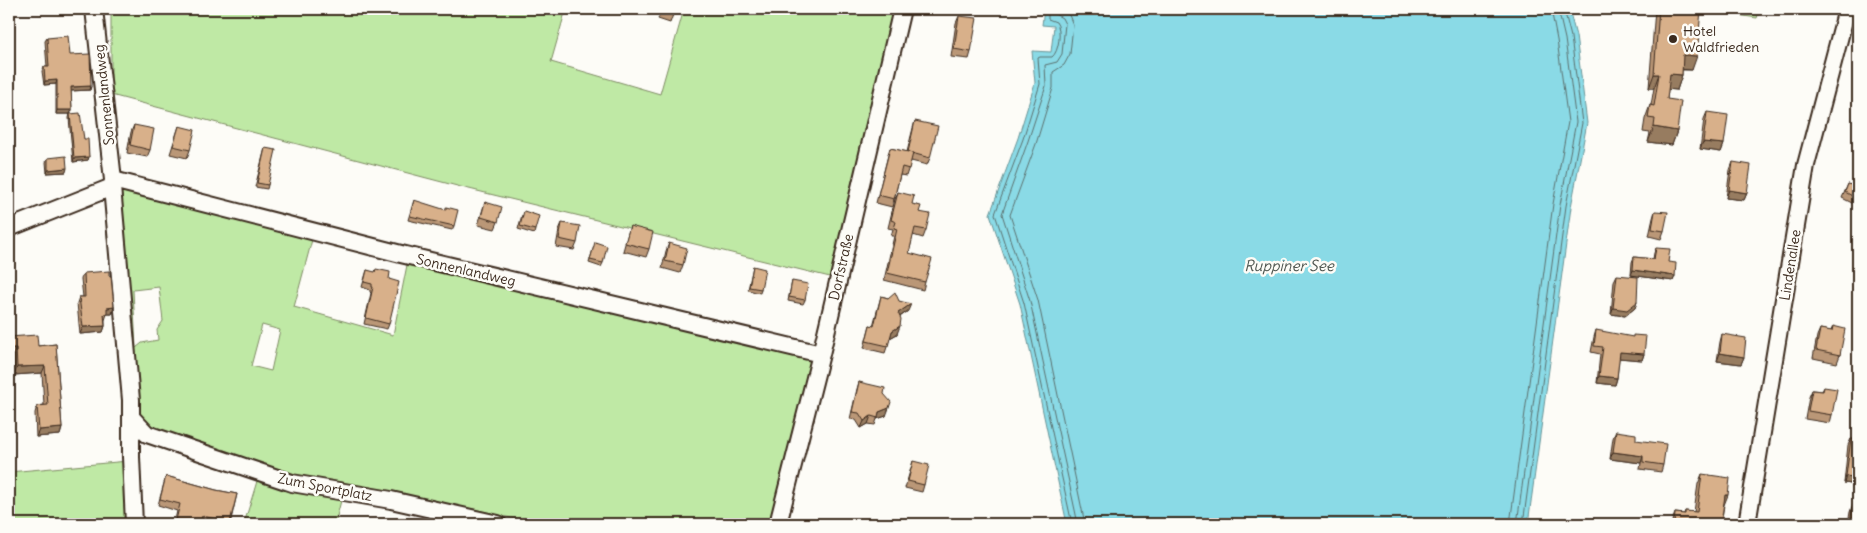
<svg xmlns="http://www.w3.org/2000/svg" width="1867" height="533" font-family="Delius,sans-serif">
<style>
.green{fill:#bfe9a5;stroke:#7d8a62;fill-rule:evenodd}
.water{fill:#8adae6;stroke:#6a9496}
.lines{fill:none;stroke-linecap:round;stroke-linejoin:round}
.shore{stroke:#5b706e;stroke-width:1}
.minor-casing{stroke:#3b2a1e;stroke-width:20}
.minor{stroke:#fdfcf7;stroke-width:16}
.wall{fill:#ba9777;stroke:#3b2a1e}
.shaded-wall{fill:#977b61;stroke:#3b2a1e}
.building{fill:#d8b08a;stroke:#3b2a1e}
.poi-dot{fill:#3b2a1e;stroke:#fdfcf7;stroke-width:2}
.labels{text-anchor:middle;stroke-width:5;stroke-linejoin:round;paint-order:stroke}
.poi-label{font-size:14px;fill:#3b2a1e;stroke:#fdfcf7;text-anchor:start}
.street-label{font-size:14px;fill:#3b2a1e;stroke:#fdfcf7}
.water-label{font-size:15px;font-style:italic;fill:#4f5650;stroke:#fdfcf7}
</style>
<rect width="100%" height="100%" fill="#fdfcf7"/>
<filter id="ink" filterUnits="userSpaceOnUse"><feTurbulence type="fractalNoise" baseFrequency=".02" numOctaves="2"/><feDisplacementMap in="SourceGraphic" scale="10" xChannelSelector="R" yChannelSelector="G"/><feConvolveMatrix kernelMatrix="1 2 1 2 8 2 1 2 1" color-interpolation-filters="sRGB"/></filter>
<g filter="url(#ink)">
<path class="green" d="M111,9h455l-15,53 109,32 24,-85h211l-65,268 -369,-90 -350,-92z
M1698,9h62l-3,9z
M117,187l196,49 -19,71 99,28 15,-75 411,96 -45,168h-238l-63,-15 -128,-24 -10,39h-91l17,-56 -107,-38 -16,-15zM159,287l4,34 -6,9 1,10 -16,3 -6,5 -3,-58zM262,325l18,5 -9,41 -20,-5z
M128,461l4,63h-123v-52z"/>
<path class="water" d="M1044,9h525l7,27 11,87 -16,84 -43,317h-461l-47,-220 -30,-90 28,-76 17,-55 -3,-32 19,1 3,-26 -12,-1z"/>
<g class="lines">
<path class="shore" d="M1048,9v10l8,3c6,7 3,30 -4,35h-12l-2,1 2,26 -17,55 -28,75 29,89 48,221
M1055,9v5l7,4 3,6 -3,30 -5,8 -12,3 1,21 -18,55 -26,73 28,87 48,223
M1062,9l7,6 4,10 -3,29 -6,11 -11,7v16l-17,56 -26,71 28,85 47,224
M1510,524l43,-320 15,-82 -11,-82 -6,-31
M1517,524l43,-319 16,-83 -11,-83 -7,-30
M1523,524l43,-318 16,-83 -11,-86 -7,-28"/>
<g class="minor-casing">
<path id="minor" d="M94,9l19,171 -1,7 19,213v57l3,67
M113,180l288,74 420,100
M9,228l103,-41
M132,418l15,16 145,49 99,17 107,24
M778,524l43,-170 81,-345
M1747,524l59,-359 41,-156"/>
</g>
<use href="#minor" class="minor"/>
</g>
<path class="wall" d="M662,9h13l-5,14 -12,-4z
M1655,9h46l-9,61h-10v5l-5,15 -9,-1 -1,10 10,32 -5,14 -24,-3 2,-9 -7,-1 2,-13 5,-14h1l3,-17h-5z
M959,16l12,36 -2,7 -18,-2 5,-34z
M47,38l23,17 21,31 -1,4 -19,1 1,19 -2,4h-14v-30l-12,1 -2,-14 2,-4h3l-2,-26z
M1707,112l17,32 -3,8 -21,-3 4,-30z
M70,114l14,25 5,18 -1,3 -15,2 -4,-44z
M915,121l15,37 -3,7 -16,-4 -5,15 -6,-1 -8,32 -16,-4 12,-48 2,-7 17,4 6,-24z
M134,125l16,25 -3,7 -20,-4 4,-21z
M179,126l11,24 -3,8 -17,-4z
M265,148l3,37 -1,4 -12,-2z
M48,158l18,14 -19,1 -1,-11z
M1733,162l14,31 -3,7 -18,-2 4,-28z
M1848,184l10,3v19l-16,-8z
M898,192l21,20 7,18 -3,8 -10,-3 -4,18 16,29 -2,8 -39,-10 10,-44h-3l2,-7 -5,-1 7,-29z
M414,200l40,26 -2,4 -44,-10z
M485,202l13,20 -3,7 -17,-4z
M1655,211l9,20 -3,8 -12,-3 4,-18z
M522,215l13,15 -1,4 -16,-5z
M562,223l15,20 -3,7 -18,-3 3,-17z
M630,226l19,23 -3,8 -23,-6z
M669,243l14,22 -3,8 -18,-5 4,-17z
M594,246l9,17 -2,4 -12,-4z
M1656,248l12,14 7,14 -2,5 -42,-6 1,-13 2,-5 19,2 1,-6z
M753,266l8,23 -1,4 -12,-3z
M367,270l22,9v45l-2,5 -23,-5 7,-31 -1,-1v-2l-8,-3z
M84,273l30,34 -2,7h-5l-2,6v6l-2,6 -23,2 -3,-31 2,-6h4l-2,-18z
M1617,275l20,27 -2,6 -10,8 -14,-2 3,-33z
M792,281l13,19 -2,4 -15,-3z
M881,296l18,5 9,10 -8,6 -3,17 -7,4 -5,15 -21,-5 6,-23 3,1z
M1833,326l7,29 -3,8 -24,-5 4,-22 3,-7 11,2z
M1596,330l48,24 -2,6 -23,-2 -2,20 -2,7 -18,-2 3,-29 -9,-2 3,-15z
M1722,334l22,23 -3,7 -24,-3 3,-19z
M9,337l29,9 18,-2 6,84 -2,7 -24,2 -1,-24 2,-7 7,-1 -2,-32 -28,2 -1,-20z
M859,382l25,12 2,22 -9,3 -2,6 -7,-1 -7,4 -5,-8 -6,-1 7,-30z
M1824,387l8,28 -2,8 -25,-4 4,-22 3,-7 10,1z
M1616,431l47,34 -2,7 -21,-3 1,-6 -31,-4 3,-21z
M1851,439l7,46 -14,-2 4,-38z
M913,461l11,24 -2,7 -17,-4z
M1702,474l22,31 -3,19h-50l4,-11 9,1 1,-3 9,1 4,-28z
M166,476l50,14 21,4 -7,30h-21l-9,-2v2h-26l3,-13 -19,-6z
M1853,504l5,20h-10l2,-12z"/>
<path class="shaded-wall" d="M1683,55l14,1 -5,14 -14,-1z
M1654,74h5l-5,14h-5z
M1670,74l12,1 -5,15 -13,-1z
M57,80l-1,4 -12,1 1,-4z
M91,86l-1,4 -20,1 1,-4z
M57,110h15l-2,4h-14z
M1654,127l23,4 -5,14 -24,-3z
M1703,142l21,2 -3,8 -21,-3z
M89,157l-1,3 -15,2 1,-4z
M67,168l-1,4 -19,1 1,-3z
M1729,190l18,3 -3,7 -18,-2z
M1633,270l42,6 -2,5 -42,-6z
M1637,302l-2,6 -10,8 -14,-2 2,-6z
M911,304l-3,7 -13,9 3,-7z
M114,307l-2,7h-8l3,-6z
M105,326l-2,6 -23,2 3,-7z
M900,326l-3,8 -7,4 2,-7z
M9,348h7l-3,7h-4z
M1620,352l24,2 -2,6 -24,-2z
M1720,353l24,4 -3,7 -24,-3z
M45,366l-3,7 -28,2 3,-8z
M1599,376l18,2 -2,7 -18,-2z
M889,408l-3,8 -9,3 2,-7z
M871,416l-3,8 -7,4 3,-7z
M62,428l-2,7 -24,2 3,-7z
M1613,452l30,4 -2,7 -31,-4z
M1846,476l12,2v7l-14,-2z
M1725,495h3l-4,10 -3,-1z"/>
<path class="building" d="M662,9h13l-2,6 -12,-3z
M1659,9h42l-4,47 -14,-1 -1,20 -12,-1 -3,25 14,2 -4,30 -23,-4 1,-8 -7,-1 2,-13 4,1 5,-32h-5z
M959,16l18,2 -6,34 -17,-3z
M68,36l2,19 20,-1 1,32 -20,1 1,23h-15v-30l-12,1 -1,-14h5l-2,-29z
M1707,112l21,3 -4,29 -21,-2z
M80,113l4,26h4l1,18 -15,1 -4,-44z
M915,121l23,5 -8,32 -22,-6z
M134,125l20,4 -4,21 -20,-5z
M179,126l16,4 -5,20 -17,-4z
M265,148l11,2 -8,35 -11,-2z
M890,148l23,5 -4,16 -7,-2 -8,32 -16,-4z
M66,156l1,12 -19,2v-12z
M1733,162l18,3 -4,28 -18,-3z
M1848,184l10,3v12l-13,-7z
M898,192l16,4 -2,8 9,2 -2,6 11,2 -4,16 -11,-2 -6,25 23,6 -7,23 -38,-9 10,-44 -3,-1 2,-6 -5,-2z
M414,200l32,10v-3l12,3 -4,16 -44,-10z
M485,202l17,5 -4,15 -17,-5z
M524,211l15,5 -4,14 -15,-4z
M1655,211l13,1 -4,19 -12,-2z
M562,223l18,3 -3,17 -18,-4z
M630,226l23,6 -4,17 -24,-6z
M595,242l12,4 -4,17 -13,-3z
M669,243l18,5 -4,17 -18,-4z
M1656,248l14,1 -2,13 8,1 -1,13 -42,-6 1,-13 20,2z
M753,266l12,3 -4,20 -12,-2z
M376,269l14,3 -1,7 10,3 -10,42 -23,-6 7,-31h-1v-3l-8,-2 3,-12 8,2z
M109,271v5h2l3,31 -7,1v6h-3l1,12 -22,1 -4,-30h6l-1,-24z
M1617,275l21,2 -1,25 -10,8 -14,-2z
M792,281l16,3 -3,16 -16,-3z
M895,292l4,9 12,3 -13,9 3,6 -1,7 -8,5 -4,15 -22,-5 4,-16 4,1 7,-30 7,2z
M1833,326l12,3 -5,26 -24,-5 4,-21 12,2z
M1596,330l37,7v-2l13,1 -2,18 -24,-2 -3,26 -18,-2 4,-29 -9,-1z
M1722,334l24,4 -2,19 -24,-4z
M37,335l1,11 18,-2 6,84 -23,2 -2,-24 11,-1 -3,-39 -28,1 -1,-19h-7v-11z
M859,382l26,6 -1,6 7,8 -2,6 -10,4 -1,6 -7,-2 -7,5 -5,-8 -7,-1z
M1824,387l13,2 -5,26 -24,-4 4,-21 11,1z
M1616,431l20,3v6l30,4 -3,21 -20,-3v-6l-30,-4z
M1851,439h7v39l-12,-2z
M913,461l16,4 -5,20 -16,-4z
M1702,474l28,4 -2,17h-3l-4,29h-47l1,-11 10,1v-3l12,1z
M166,476l50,14 21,4 -7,28 -28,-6 -2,8h-25l5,-20 -20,-5z
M1853,504l5,1v19h-8z
M879,522l10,2h-10z"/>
</g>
<circle class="poi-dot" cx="1673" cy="39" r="5"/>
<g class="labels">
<g class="poi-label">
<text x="1683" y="36">Hotel<tspan x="1683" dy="16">Waldfrieden</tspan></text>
</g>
<g class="street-label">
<text transform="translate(104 95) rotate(-96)" y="5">Sonnenlandweg</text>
<text transform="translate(1790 265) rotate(-81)" y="5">Lindenallee</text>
<text transform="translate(841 267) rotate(-77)" y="5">Dorfstraße</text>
<text transform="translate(466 270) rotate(13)" y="5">Sonnenlandweg</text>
<text transform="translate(325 487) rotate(11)" y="5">Zum Sportplatz</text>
</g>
<g class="water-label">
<text x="1289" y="271">Ruppiner See</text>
</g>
</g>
<rect width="1867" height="533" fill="none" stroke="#fdfcf7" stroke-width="30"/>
<rect x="15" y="15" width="1837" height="503" fill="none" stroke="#3b2a1e" stroke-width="2" filter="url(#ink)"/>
</svg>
